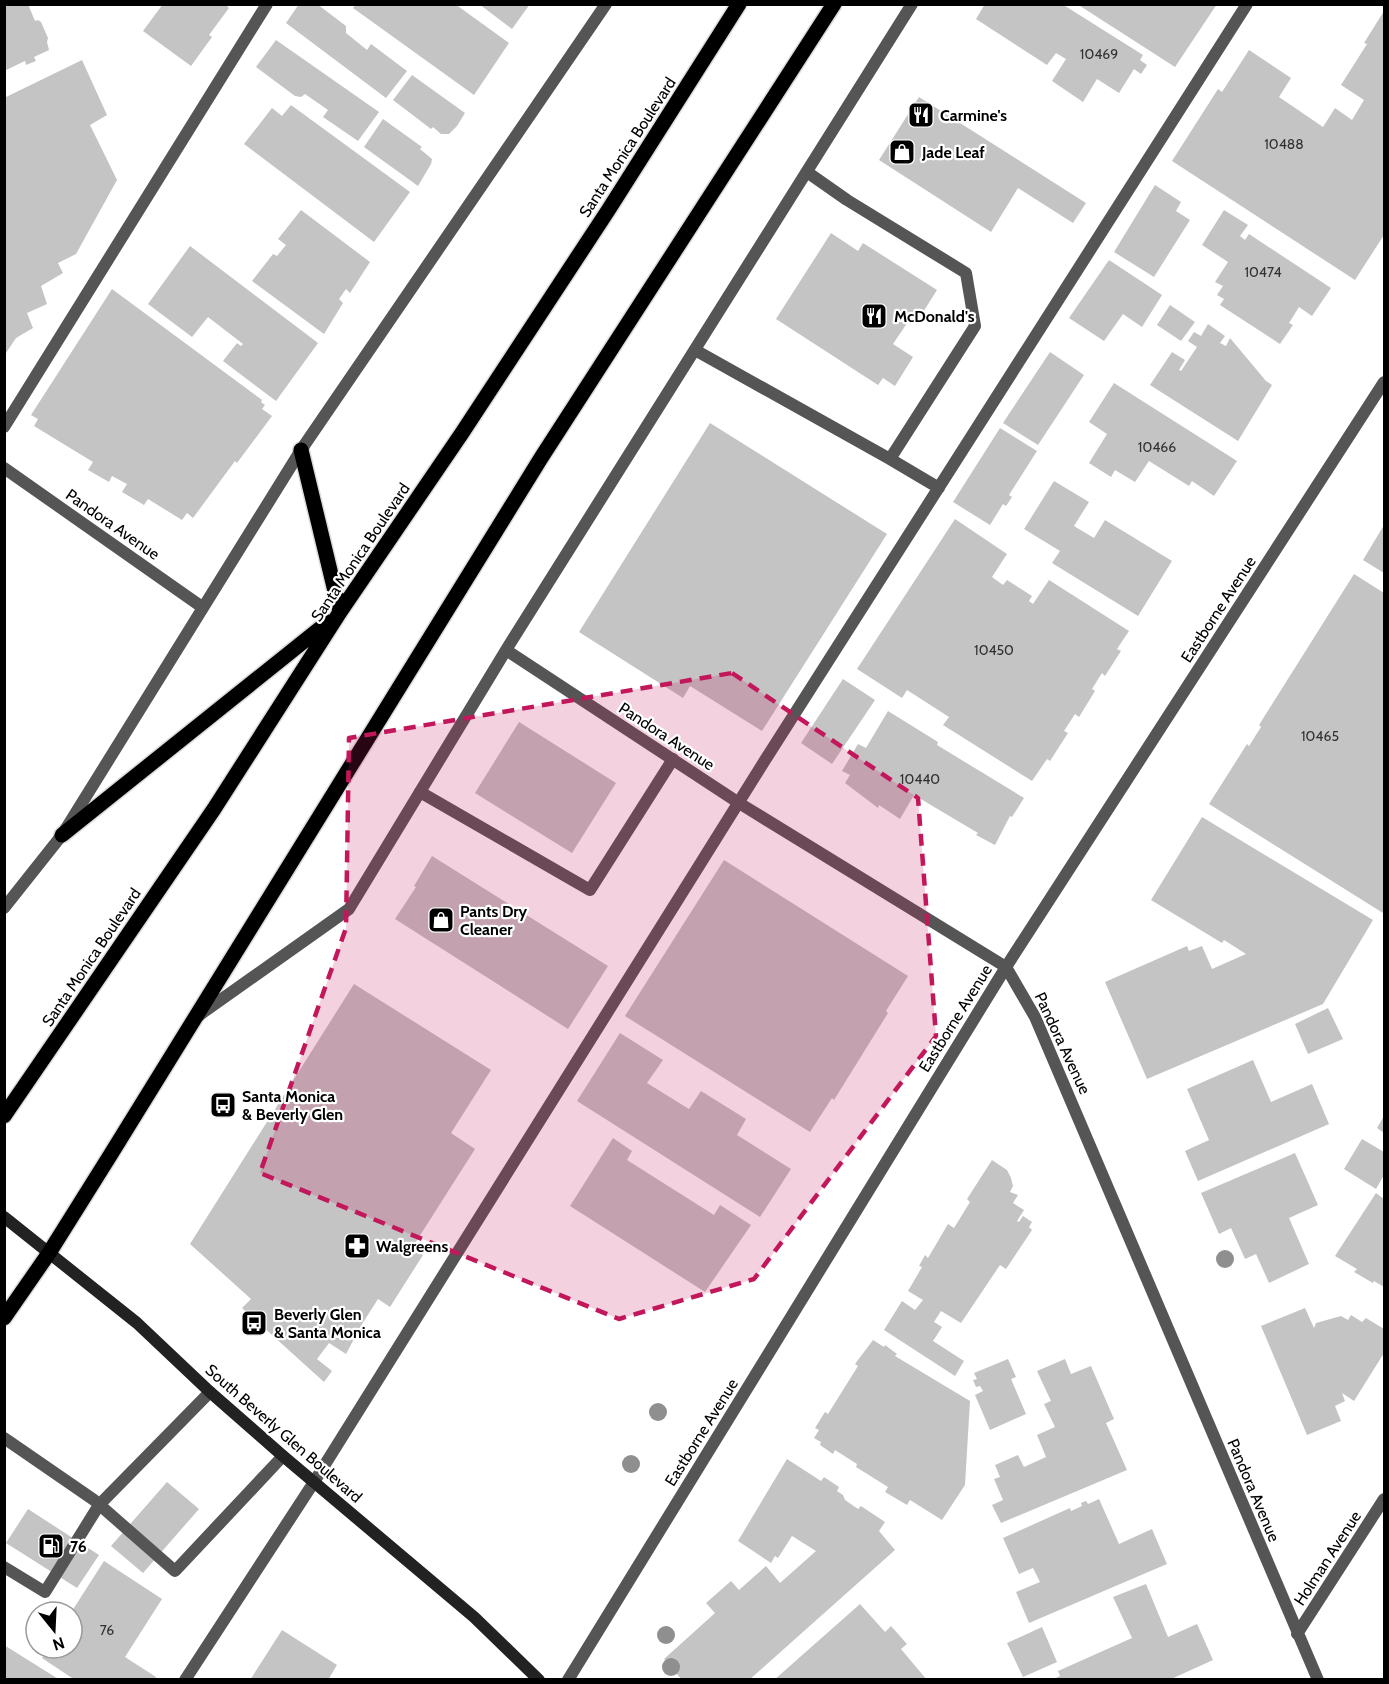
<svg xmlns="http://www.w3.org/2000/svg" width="1389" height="1684" font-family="Cabin,sans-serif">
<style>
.building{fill:#c4c4c4}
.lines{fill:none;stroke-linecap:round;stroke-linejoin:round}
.primary-casing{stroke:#dbdbdb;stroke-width:18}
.service{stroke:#555;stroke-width:12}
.minor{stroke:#555;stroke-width:12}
.secondary{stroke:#222;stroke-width:12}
.primary{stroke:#000;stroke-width:15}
.tree{fill:#8f8f8f}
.marked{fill:#c2185b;fill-opacity:0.2;stroke:#c2185b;stroke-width:4.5;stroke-dasharray:12 8;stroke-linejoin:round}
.labels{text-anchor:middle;stroke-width:4.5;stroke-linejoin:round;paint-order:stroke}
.number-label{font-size:14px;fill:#313131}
.poi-label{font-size:16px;font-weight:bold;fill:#000;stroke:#fff;text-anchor:start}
.street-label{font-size:16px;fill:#000;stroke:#fff}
</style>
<rect width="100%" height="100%" fill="#fff"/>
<path class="building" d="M4,4h24l7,17 3,-1 3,2 7,16 -1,4 2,8 -15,7 2,4 -10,4 -1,-4 -21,10z
M163,4h62l4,4 -20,27 3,2 -21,29 -48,-35z
M299,4h18l29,22v7l21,17 4,-6 36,27 -21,27 -100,-75z
M356,4h99l54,39 -35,52 -121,-87z
M479,4h51l-18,25z
M985,4h77l81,51 -3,5 7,5 -6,9 -7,-5 -15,24 -22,-14 -14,23 -31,-21 14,-22 -10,-6 -9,12 -71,-46z
M1077,4h140l-42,63z
M1384,11v224l-29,45 -183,-119 46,-72 4,3 27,-42 42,28 -12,19 44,30 12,-19 17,12 12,-20 -23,-15 26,-41 -3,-1z
M276,40l103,72 -21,29 -35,-24 5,-7 -23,-16 -4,3 -6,-1 -39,-29z
M82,60l25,55 -17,10 27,55 -41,74 -18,9 5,10 -22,13 6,18 -20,9 6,15 -17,10 -12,18v-258z
M412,75l53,38 -8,13 -8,8h-8l-8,-7 -2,2 -38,-29z
M919,97l167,106 -13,20 -55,-35 -27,44 -112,-72z
M291,105l119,87 -36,50 -130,-98 28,-36 10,8z
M383,119l39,28 -2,2 12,10 -1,5 -13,22 -54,-39z
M1155,185l26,17 -5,9 14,9 -36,57 -40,-25z
M301,210l69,52 -20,31 -4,-4 -7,10 4,4 -19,31 -72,-53 21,-27 4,2 9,-11 -8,-6z
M1224,210l24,15 -8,11 5,4 4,-6 82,54 -19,28 -13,-9 -10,16 4,2 -13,19 -60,-39 4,-6 -7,-4 6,-9 -8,-4 13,-20 -26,-17z
M831,233l27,18 5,-8 74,47 -17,27 -6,-4 -21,31 20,13 -18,29 -12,-8 -5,7 -102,-66z
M190,246l128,97 -42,58 -53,-40 14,-18 4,3 2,-2 -35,-27 -16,20 -44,-33z
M1109,260l53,35 -20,32 -19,-13 -19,27 -35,-23z
M112,289l150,111 -1,2 4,3 -3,4 10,7 -35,47 -2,-2 -42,57 -6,-5 -5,7 -34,-21 -4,6 -22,-13 5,-8 -15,-8 -3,6 -21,-12 5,-8 -59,-36 4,-7 -7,-4z
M1170,305l25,17 -14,19 -24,-16z
M1208,324l17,12 -5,7 6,3 4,-8 36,43 6,4 -34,56 -88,-56 22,-33 13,8 -6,10 2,1 16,-24 -9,-6 6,-9 7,4z
M1050,352l34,23 -46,70 -35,-22z
M1114,383l123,78 -23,35 -22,-15 -3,5 -40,-25 -14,21 -20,-12 -4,7 -22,-14 18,-29 -18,-12z
M710,423l177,111 -125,197 -72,-45 -7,12 -104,-66z
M1000,428l37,23 -28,44 3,2 -6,9 -3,-2 -13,21 -37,-23z
M1054,481l35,21 -15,24 20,12 11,-18 67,41 -34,55 -86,-53 8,-12 -36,-22z
M955,519l52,35 -15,23 11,8 4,-5 25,16 -3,5 4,3 16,-24 80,51 -12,18 4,2 -16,25 -3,-3 -10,16 3,2 -16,26 -4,-3 -11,17 4,2 -18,28 -3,-2 -15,22 -89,-56 6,-8 -42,-27 -5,8 -45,-29z
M1384,525v48l-21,-13z
M1354,574l30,19v317l-1,3 -174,-109 38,-60 2,2 12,-19 -2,-2z
M843,679l32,21 -43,64 -31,-21z
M888,711l50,31 -1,3 87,53 -12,19 -2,-1 -15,29 -19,-10 2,-2 -64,-38 -14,24 -21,-14 -1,3 -33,-25 5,-8 -8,-4 16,-27 8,4z
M519,722l97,61 -44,70 -97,-60z
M1202,817l171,103 -50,84 -176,75 -42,-97 82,-36 2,5 13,-5 10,23 34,-15 -22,-14 -2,3 -71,-43z
M432,856l176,110 -40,63 -173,-110 21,-32 -2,-1z
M724,860l184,116 -22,35 2,2 -54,87 -2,-2 -22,34 -185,-116z
M354,984l137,86 -40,63 24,16 -63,99 11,7 -33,52 -12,-8 -21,33 3,2 -4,6 -2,-1 -8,15 -17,-11 -12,16 15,12 -8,11 -82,-74 9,-9 -61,-55z
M1328,1008l15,31 -35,15 -13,-30z
M620,1033l43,27 -16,23 42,26 12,-18 45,28 -9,16 54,34 -31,48 -183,-116z
M1253,1060l18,42 41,-18 17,40 -131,57 -13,-30 24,-11 -22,-51z
M1384,1116v17l-7,-5z
M613,1138l19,13 -5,9 87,55 6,-10 31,20 -46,67 -135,-86z
M1362,1139l22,13v23l-8,14 -32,-20z
M1295,1153l23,52 -29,13 20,46 -40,19 -13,-29 -11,5 -14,-31 -12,6 -18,-41z
M992,1160l15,10 4,8 2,8 -3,6 8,3 -5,8 11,7 -7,11 2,1 4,-6 9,6 -3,5 3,3 -26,39 -6,-4 -39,58 -20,-12 -7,11 8,5 -9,14 31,20 -9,15 -71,-46 18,-29 13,9 8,-10 -15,-9 14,-24 -3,-1 6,-11 3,3 20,-34 6,4 16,-26 -3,-3z
M1376,1193l8,6v88l-10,-6 -1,2 -19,-11 3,-3 -22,-13z
M1305,1308l9,20 2,-5 25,-7 7,4 3,-5 11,7 4,-4 18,11v24l-30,48 -12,-8 3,8 -10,5 6,15 -34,14 -46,-109z
M873,1340l11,7 1,-2 12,9 -2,2 75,45 -5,84 -23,35 -32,-20 -3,5 -22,-13 3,-5 -32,-20 1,-3 -22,-14 -2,4 -13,-9 1,-3 -7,-4 5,-8 -4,-2 10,-16 3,2 30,-48 -3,-2z
M1008,1359l8,18 -5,2 15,35 -36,16 -15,-35 8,-4 -3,-5 -4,1 -3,-7 4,-1 -3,-6z
M1065,1359l6,15 20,-8 23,53 -8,4 21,47 -126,53 -9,-18 11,-5 -9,-21 6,-2 -5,-12 23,-10 6,12 22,-10 -9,-22 18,-8 -11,-23 7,-3 -14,-30z
M787,1459l34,22 3,-4 15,10 -2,4 6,4 2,5 13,9 3,-3 24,16 -6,9 16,19 -146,130h-67l-18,-21 51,-46 -9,-10 25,-22 8,9 27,-24 14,17 36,-32 -24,-15 -14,22 -3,-2 -4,7 -33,-22z
M167,1482l32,27 -56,64 -32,-27z
M1099,1499l20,45 33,-15 15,35 -138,59 -13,-31 24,-10 -7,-14 -14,6 -16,-36 67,-30 1,3 11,-5 -1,-3 5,-2 2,3z
M28,1509l71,46 -22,33 -71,-45z
M104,1561l58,38 -37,58 31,20 -2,3h-79l-33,-22 6,-10h24v-37z
M1146,1584l22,53 29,-13 16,36 -44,20h-117l8,-4 -2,-5 74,-33 -19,-41z
M860,1604l25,28 6,-6 16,18 -6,5 26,31h-153z
M1042,1627l15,35 -34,15 -16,-34z
M282,1630l55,35 -9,15h-78z
M4,1645l56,35h-56z"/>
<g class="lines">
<g class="primary-casing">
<path id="primary" d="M301,450l39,162
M62,835l266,-213
M4,1116l210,-307 126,-197 122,-179 147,-224 130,-205
M4,1318l45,-65 62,-99 430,-696 293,-454"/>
</g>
<path class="service" d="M695,350l195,109 85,-133 -9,-53 -119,-73 -40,-28
M4,427l263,-423
M890,459l49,29
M420,792l170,98 83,-131
M4,1438l90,62 81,71 108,-115
M4,1567l41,25 54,-87 111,-113
M185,1680l129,-198 453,-725 480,-753"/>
<path class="minor" d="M4,468l198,139
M506,650l233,153 267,164 29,50 283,663
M4,908l58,-73 239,-385 305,-446
M198,1016l151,-107 157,-259 406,-646
M1297,1634l87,-135
M568,1680l438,-713 378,-585"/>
<path class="secondary" d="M4,1217l133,106 73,69 73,64 191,161 65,63"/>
<use href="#primary" class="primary"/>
</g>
<g class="tree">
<circle cx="1225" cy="1259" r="9"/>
<circle cx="658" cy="1412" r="9"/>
<circle cx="631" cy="1464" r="9"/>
<circle cx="666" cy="1635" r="9"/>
<circle cx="671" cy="1667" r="9"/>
</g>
<path class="marked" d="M732,673l186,125 18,238 -182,243 -135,40 -359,-146 86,-245 3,-190z"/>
<defs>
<g id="restaurant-square" transform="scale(1.35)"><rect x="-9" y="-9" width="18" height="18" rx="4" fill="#000" stroke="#fff"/><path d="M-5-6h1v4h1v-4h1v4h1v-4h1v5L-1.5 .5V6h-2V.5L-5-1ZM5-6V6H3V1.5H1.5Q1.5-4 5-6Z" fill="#fff"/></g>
<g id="shop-square" transform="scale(1.35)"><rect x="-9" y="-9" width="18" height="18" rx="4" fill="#000" stroke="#fff"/><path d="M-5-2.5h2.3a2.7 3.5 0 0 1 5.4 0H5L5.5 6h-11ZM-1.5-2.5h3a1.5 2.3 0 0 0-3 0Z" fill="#fff"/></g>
<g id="bus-square" transform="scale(1.35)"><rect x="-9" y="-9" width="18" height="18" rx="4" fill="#000" stroke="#fff"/><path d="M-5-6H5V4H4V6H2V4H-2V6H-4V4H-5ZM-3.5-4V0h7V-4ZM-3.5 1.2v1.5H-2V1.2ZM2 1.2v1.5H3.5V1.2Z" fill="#fff"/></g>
<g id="pharmacy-square" transform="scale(1.35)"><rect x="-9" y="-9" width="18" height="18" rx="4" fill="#000" stroke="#fff"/><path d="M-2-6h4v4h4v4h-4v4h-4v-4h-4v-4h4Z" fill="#fff"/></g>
<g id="fuel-square" transform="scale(1.35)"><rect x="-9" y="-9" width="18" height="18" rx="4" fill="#000" stroke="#fff"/><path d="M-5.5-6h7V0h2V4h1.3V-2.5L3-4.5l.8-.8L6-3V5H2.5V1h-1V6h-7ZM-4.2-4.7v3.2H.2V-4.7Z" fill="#fff"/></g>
</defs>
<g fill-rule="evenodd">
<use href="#restaurant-square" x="921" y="115"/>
<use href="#shop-square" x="902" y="152"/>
<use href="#restaurant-square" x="874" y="316"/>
<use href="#shop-square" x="441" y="920"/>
<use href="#bus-square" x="223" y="1105"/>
<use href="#pharmacy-square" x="357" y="1246"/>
<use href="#bus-square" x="254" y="1323"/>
<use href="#fuel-square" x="51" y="1546"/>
</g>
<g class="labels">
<g class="number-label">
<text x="1099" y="59">10469</text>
<text x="1284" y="149">10488</text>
<text x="1263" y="277">10474</text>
<text x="1157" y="452">10466</text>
<text x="994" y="655">10450</text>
<text x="1320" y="741">10465</text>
<text x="920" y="784">10440</text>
<text x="107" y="1635">76</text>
</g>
<g class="poi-label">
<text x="940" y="121">Carmine's</text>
<text x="922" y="158">Jade Leaf</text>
<text x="894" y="322">McDonald's</text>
<text x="460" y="917">Pants Dry<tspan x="460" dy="18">Cleaner</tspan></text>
<text x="242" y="1102">Santa Monica<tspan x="242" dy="18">&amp; Beverly Glen</tspan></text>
<text x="376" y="1252">Walgreens</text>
<text x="274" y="1320">Beverly Glen<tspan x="274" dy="18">&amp; Santa Monica</tspan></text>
<text x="70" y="1552">76</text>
</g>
<g class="street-label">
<text transform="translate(627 147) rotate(-57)" y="6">Santa Monica Boulevard</text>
<text transform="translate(113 524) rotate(35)" y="6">Pandora Avenue</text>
<text transform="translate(360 552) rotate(-56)" y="6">Santa Monica Boulevard</text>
<text transform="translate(1218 609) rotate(-57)" y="6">Eastborne Avenue</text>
<text transform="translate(667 736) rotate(33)" y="6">Pandora Avenue</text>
<text transform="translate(91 957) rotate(-56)" y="6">Santa Monica Boulevard</text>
<text transform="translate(955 1018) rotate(-58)" y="6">Eastborne Avenue</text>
<text transform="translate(1063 1043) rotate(65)" y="6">Pandora Avenue</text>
<text transform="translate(701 1432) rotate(-58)" y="6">Eastborne Avenue</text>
<text transform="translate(284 1433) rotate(41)" y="6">South Beverly Glen Boulevard</text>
<text transform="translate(1254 1490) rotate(67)" y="6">Pandora Avenue</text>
<text transform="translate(1327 1558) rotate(-57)" y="6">Holman Avenue</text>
</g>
</g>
<rect width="1389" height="1684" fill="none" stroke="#000000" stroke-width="12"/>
<g transform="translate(54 1630) rotate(162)"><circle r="28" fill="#ffffff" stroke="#999999" stroke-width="1.5"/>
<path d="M0-4.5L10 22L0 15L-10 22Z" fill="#000000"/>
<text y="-9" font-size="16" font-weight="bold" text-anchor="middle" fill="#000000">N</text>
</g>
</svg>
